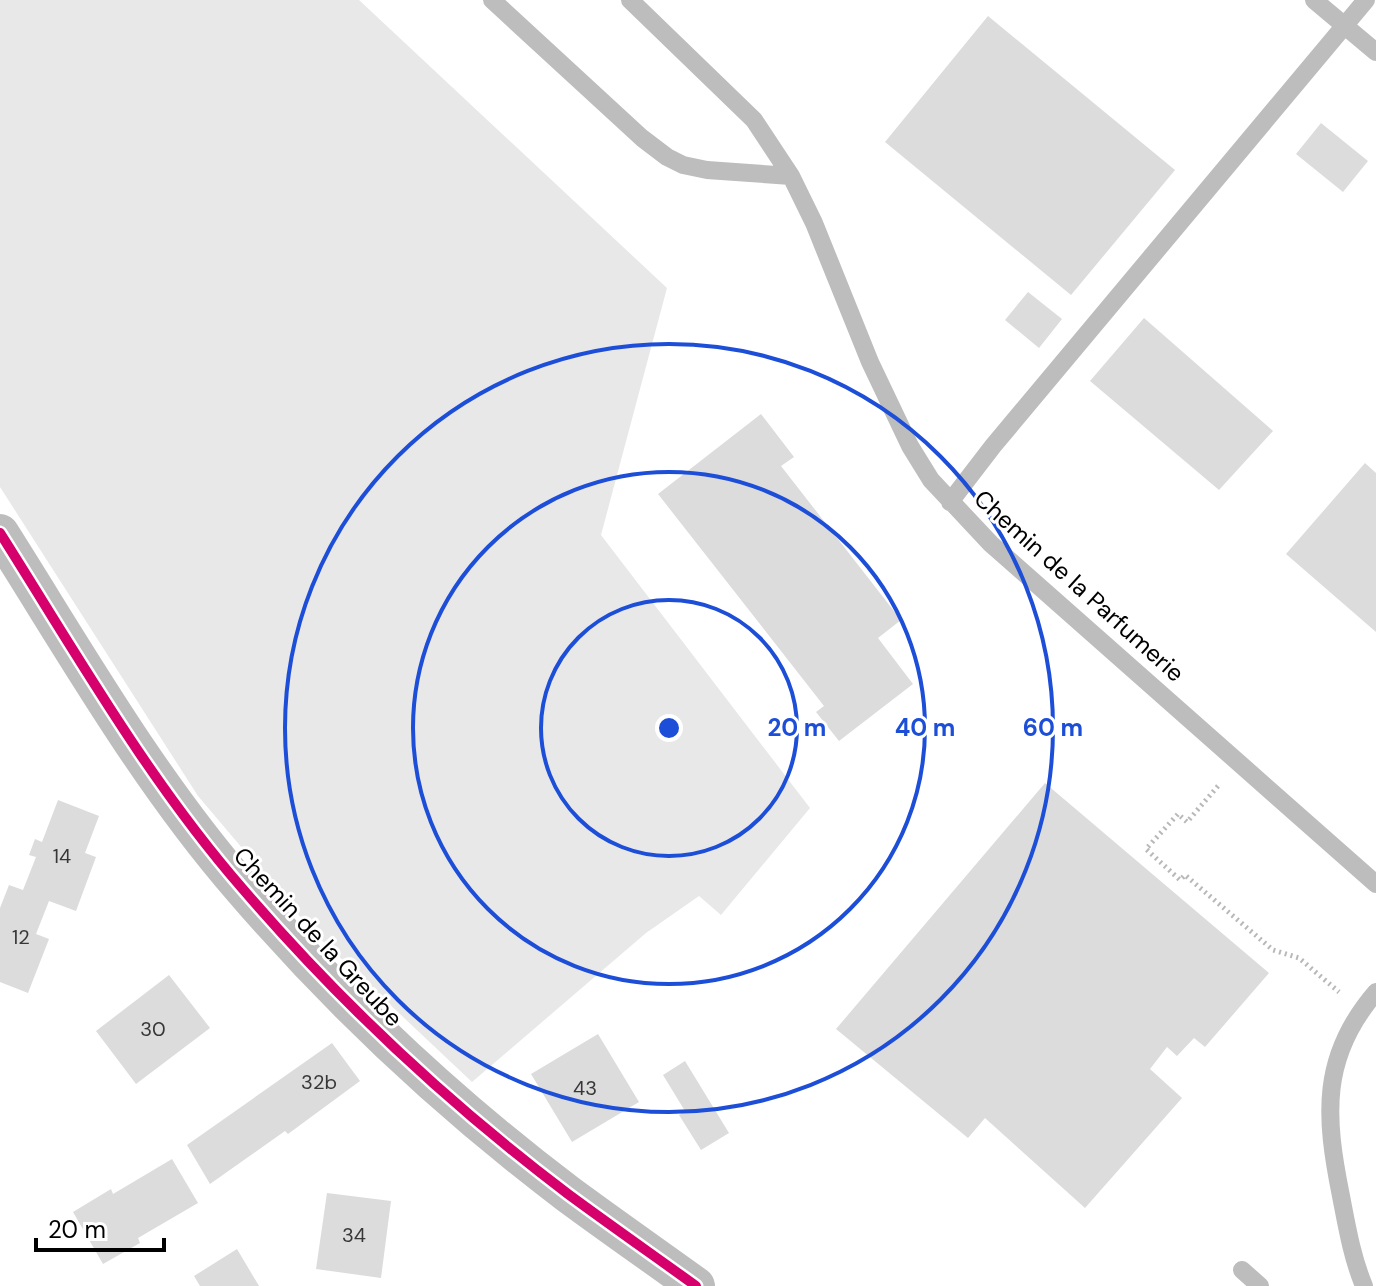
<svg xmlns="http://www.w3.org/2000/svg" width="1376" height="1286" font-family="'DM Sans',sans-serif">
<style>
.green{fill:#e8e8e8}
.building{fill:#dcdcdc}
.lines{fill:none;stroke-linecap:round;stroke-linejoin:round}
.path{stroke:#b8b8b8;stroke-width:5;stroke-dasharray:2 4;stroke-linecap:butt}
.service{stroke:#bdbdbd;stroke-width:18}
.minor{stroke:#bdbdbd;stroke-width:38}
.cycleway-casing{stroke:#fff;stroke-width:15}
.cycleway{stroke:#d6006c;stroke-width:10}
.ring{fill:none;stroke:#1d4ed8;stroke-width:4}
.labels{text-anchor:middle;stroke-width:6;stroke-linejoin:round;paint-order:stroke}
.number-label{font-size:20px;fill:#373737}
.street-label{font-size:24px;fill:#000;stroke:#fff}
.centre{fill:#1d4ed8;stroke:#fff;stroke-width:4}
.ring-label{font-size:24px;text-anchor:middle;font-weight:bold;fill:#1d4ed8;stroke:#fff;stroke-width:6;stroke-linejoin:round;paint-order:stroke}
</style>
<rect width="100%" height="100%" fill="#fff"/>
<path class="green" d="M0,0h359l308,288 -66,247 209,273 -89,107 -22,-19 -53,37 -174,149 -158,-149 -116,-137 -198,-309z"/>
<path class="building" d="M988,16l187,154 -104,125 -186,-153z
M1321,123l47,38 -25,31 -47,-38z
M1028,292l34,27 -23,29 -34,-28z
M1144,318l129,113 -54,59 -129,-109z
M761,414l33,43 -13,9 120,154 -23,18 35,46 -74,57 -23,-29 8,-6 -166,-212z
M1365,463l11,10v159l-90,-78z
M1045,783l224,190 -64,74 -11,-9 -17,18 -10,-9 -17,22 32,29 -97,110 -100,-90 -17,20 -132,-109z
M58,800l41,16 -14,37 11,4 -20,54 -27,-10 -13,33 13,5 -21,54 -28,-11v-74l9,-23 14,5 13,-33 -7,-2 6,-16 7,3z
M169,975l41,53 -74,56 -40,-53z
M598,1034l41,68 -67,40 -41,-68z
M332,1043l28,38 -72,53 -3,-3 -75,53 -23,-39z
M685,1061l44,72 -28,17 -22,-35 6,-4 -22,-36z
M172,1159l26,44 -60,35 2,5 -37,21 -30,-52 38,-23 2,5z
M327,1193l64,8 -10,77 -65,-9z
M237,1249l22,37h-59l-6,-10z"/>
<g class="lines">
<path class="path" d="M1218,786l-31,36 -9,-8 -32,35 34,31 5,-5 88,75 26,8 40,34"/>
<path class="service" d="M492,0l150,138 25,19 16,8 24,5 84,6
M630,0l124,120 37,56 23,47 56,139 40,84 21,34 60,64 385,340
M1314,0l62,52
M950,502l43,-56 373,-446
M1242,1270l18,16
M1364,1286c-12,-29 -17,-59 -23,-90 -16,-79 -21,-139 35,-204"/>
<path class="minor" d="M0,533c76,120 148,247 242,355 97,113 207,216 326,306 42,31 85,61 128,92"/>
<g class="cycleway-casing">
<path id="cycleway" d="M0,533c76,120 148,247 242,355 97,113 207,216 326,306 42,31 85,61 128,92"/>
</g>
<use href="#cycleway" class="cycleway"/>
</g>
<g class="ring">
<circle cx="669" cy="728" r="128"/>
<circle cx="669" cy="728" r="256"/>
<circle cx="669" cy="728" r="384"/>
</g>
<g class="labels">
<g class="number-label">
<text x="62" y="863">14</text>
<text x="21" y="944">12</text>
<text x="153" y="1036">30</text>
<text x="319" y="1089">32b</text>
<text x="585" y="1095">43</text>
<text x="354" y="1242">34</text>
</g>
<g class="street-label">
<text transform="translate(1079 586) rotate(42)" y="8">Chemin de la Parfumerie</text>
<text transform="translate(318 937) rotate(47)" y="8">Chemin de la Greube</text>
</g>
</g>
<circle cx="669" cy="728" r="12" class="centre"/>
<g class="ring-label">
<text x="797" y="736">20 m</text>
<text x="925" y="736">40 m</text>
<text x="1053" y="736">60 m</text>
</g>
<path d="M36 1238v12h128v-12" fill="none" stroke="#000000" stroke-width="4"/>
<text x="48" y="1238" font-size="24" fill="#000000" stroke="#ffffff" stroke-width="6" paint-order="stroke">20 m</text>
</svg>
